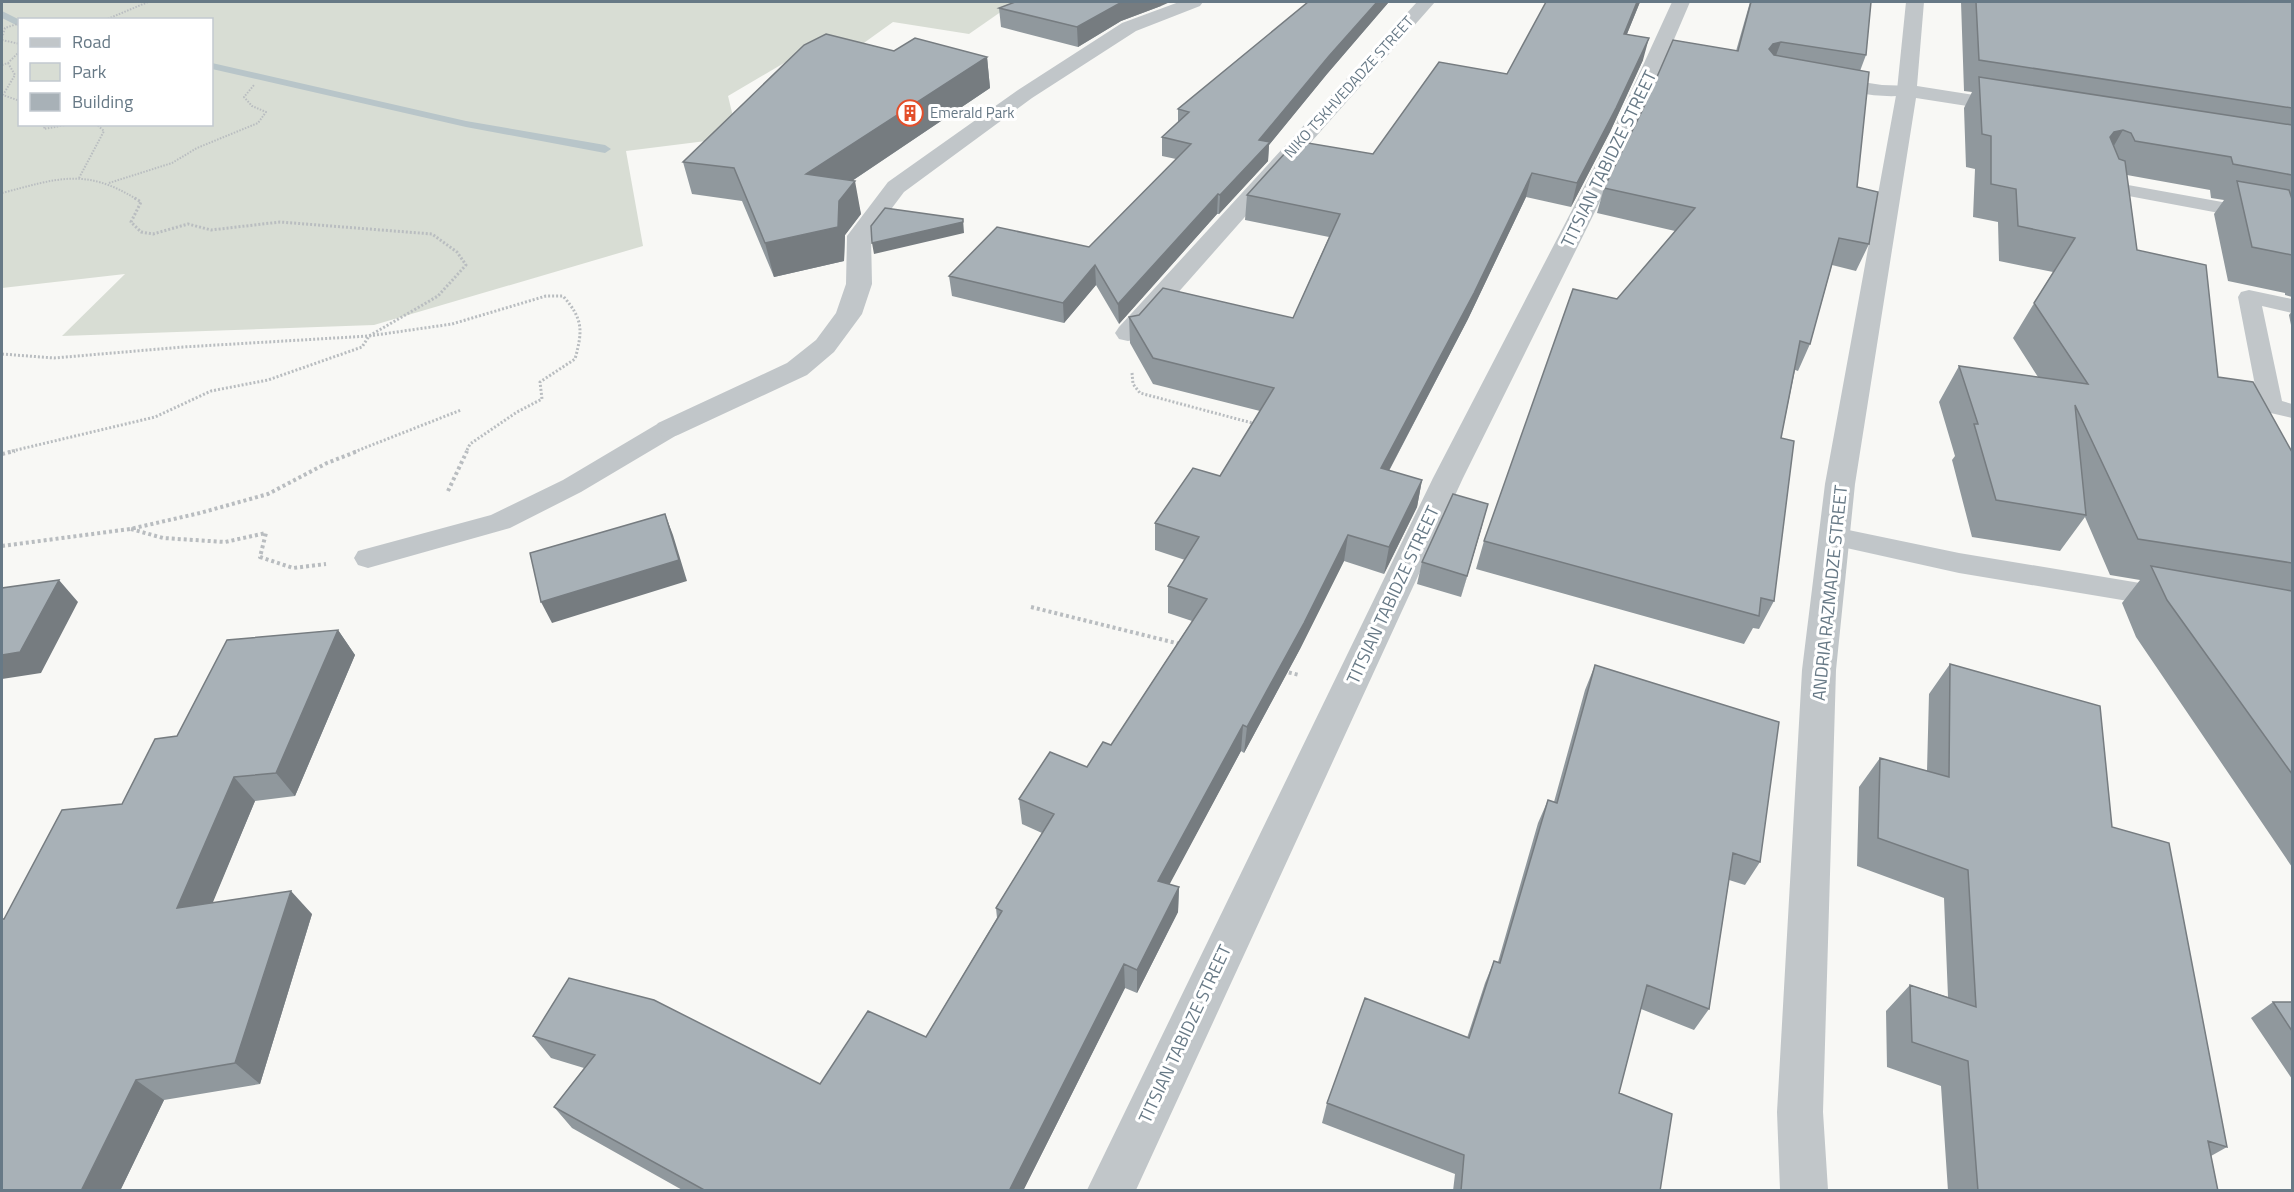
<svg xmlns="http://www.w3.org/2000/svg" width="2294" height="1192" font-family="'Titillium Web',sans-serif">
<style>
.green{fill:#d8ddd4;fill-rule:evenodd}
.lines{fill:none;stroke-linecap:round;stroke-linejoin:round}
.stream{fill:#b8c5c9;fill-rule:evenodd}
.path-far2{stroke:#b9bdc0;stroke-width:2;stroke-dasharray:1.5 1.5;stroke-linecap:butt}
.path-far1{stroke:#b9bdc0;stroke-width:3;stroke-dasharray:2 2;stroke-linecap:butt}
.path{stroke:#b9bdc0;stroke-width:4;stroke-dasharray:3 3;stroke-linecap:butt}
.service{fill:#c1c6c9;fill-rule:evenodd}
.minor{fill:#c1c6c9;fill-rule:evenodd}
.wall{fill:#90989d}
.shaded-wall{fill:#767c80}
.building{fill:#a8b1b7;stroke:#767c80;stroke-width:1.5}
.labels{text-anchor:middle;stroke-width:6;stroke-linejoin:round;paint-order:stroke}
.far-street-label{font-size:15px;fill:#677986;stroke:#fff}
.far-poi-label{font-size:15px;fill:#677986;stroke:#fff;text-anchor:start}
.street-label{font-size:18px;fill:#677986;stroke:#fff}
</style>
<rect width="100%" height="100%" fill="#f8f8f5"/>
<path class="green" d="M2,2h1013l-46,32 -76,-12 -57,41 -40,-7 -68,40 10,41 -112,14 17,95 -269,79 -312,11 63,-62 -123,14zM20,20h192v104h-192z"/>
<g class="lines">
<path class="stream" d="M2,11l18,9v7l-18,-9z
M212,63l254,58 139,24 6,4 -6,4 -139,-26 -254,-58z"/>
<path class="path-far2" d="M105,20l43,-18
M2,38l3,-10 15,-5
M2,40l18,4
M8,63l7,12 -12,20 17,6
M2,65l6,-2 12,-12
M45,124l-1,5 27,-5
M79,178l25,-47 -8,-7
M109,183l63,-20 25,-15 61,-25 8,-11 -14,-6 -8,-9 10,-12
M2,193c54,-14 83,-26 134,6"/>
<path class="path-far1" d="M2,354l52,4 129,-11 186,-11 83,-12 94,-28h17c20,23 20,34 12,63l-35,23 2,17 -25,13 -47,32 -4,8
M1132,373l1,11 7,9 116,31
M8,452l147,-35 56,-26 57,-11 94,-33 7,-11 69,-40 28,-31 -9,-13 -25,-18 -152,-12 -69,8 -23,-6 -35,10 -12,-2 -10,-10 10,-20 -8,-5
M354,452l107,-42"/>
<path class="path" d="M2,454l13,-3
M448,491l19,-40
M131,529l32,9 62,4 41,-9 -6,24 33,11 33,-4
M2,546l128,-17 70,-16 68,-19 59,-31 31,-12
M1031,607l149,37
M1283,671l16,4"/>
<path class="service" d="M1829,77l53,8 31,1 3,4 -3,4c-27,6 -63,-2 -90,-8l-3,-4 3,-4z
M2103,165l7,2 7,16 166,30 9,21v33l-7,-2 -4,-4 -14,-39 -165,-31 -9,-20 3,-4z
M2249,290l43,9v14l-30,-7 20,95 10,3v14l-30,-7 -3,-5 -21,-109 3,-5z
M668,421l9,2 3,6 -3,6 -96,57 -71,36 -142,40 -10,-3 -4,-7 4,-7 133,-36 72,-35 96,-57z
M1834,527l125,26 211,35 10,3 4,7 -4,7 -10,3 -211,-35 -135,-30 -4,-7 4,-7z"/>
<path class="minor" d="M1179,2h24l-3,4 -64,25 -104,67 -128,94 -33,44 1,48 -10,30 -28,38 -27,23 -129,60 -10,3 -10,-3 -4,-6 4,-6 129,-60 29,-23 20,-27 10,-29 1,-48 41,-54 130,-92 104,-67z
M1417,2h18l-298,337 -9,2 -9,-2 -4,-6 4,-6z
M1672,2h18l-56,131 -171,345 -327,712h-49l346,-712 179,-345z
M1906,2h18l-7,84 95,15 7,2 3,4 -3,4 -7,2 -96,-15 -61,386 -19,186 -13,442 5,78h-48l-3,-78 25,-442 23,-186 72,-394z"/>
</g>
<path class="wall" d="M1308,2h80v1l-61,71 -58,71 -1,16 -49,53h-2l-98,110 -23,-39 -32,38 -112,-27 -3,-20 140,-29 87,-88 -14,-3v-19l16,-15v-13z
M1640,2l-13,32 16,26 -33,72 -39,75 -45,-10 -58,122 -79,152 33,9 -5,27 -33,67 -40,-13 -44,88 -56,104 -3,-2 -72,133 10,3 -1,25 -41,81 -12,-5 -102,203h-339l-112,-63 -18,-21 30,-39 -33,-10 -18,-22 287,48 106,-47 71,-119 -1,-10 46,-75 -20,-9 -3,-25 68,-32 24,-22 81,-124 -24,-8v-27l17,-26 -30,-10v-27l65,-47 40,-65 -107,-27 -23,-41 -1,-26 164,1 36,-81 -84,-17 2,-25 126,-41 134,-80z
M1750,2h121l-5,53 -6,16 -3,116 12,57 -13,27 -24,-6 -22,79 -12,27 -3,-1 -14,68 -7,163 -15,28 -6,-1 -9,16 -268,-75 8,-28 133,-242 58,-68 -78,-18 7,-25 132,-137z
M1961,2h331v295l-7,-2v-2l-57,-12 -14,-67 10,-14 -13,-2 -1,-8 -83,-15 10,75 81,127 74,75v415l-156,-230 -14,-34 18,-23 -30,-5 -25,-58 -25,34 -88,-14 -20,-77 3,-4 -16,-54 20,-36 79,11 -25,-39 40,-66 -54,-11 -1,-39 -25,-5 2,-48 -9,-2 -2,-59 8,-16 -8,-1z
M1161,6l-40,15 -43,26 -77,-20 -2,-19z
M894,51l93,6 3,31 -138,93 9,33 -16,21 -1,26 -70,16 -32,-76 -50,-7 -9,-32z
M2292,311v19l-3,-15z
M1482,526l-21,71 -44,-13 5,-22z
M338,630l17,25 -60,141 -40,5 -43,102 100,11 -52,170 -96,16 -44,91 -116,-272 118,-115 55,-68z
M1950,664l162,163 115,320 -16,9 7,35h-270l-7,-105 -54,-19 -1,-56 24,-26 38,12 -4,-99 -87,-32 2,-79 21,-29 47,13 2,-77z
M1595,665l165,197 -15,23 -16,-5 -20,129 -15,21 -53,-21 -22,84 41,98h-207l2,-17 -133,-51 5,-20 140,-65 18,-55 9,-22 4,1 40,-139 10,-23 6,2 31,-112z
M2273,1002h19v77l-41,-61z"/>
<path class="shaded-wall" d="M1122,2h48l-9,4 -40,15 -43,26 -1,-20z
M1377,2h11v1l-61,71 -58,71 -1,16 -49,53 1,-19 39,-55 70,-84z
M1637,2h3l-22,54 6,-22z
M1649,38l-6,22 -33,72 -39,75 6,-24z
M1781,42l-9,24 -3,-17 4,-5z
M987,57l3,31 -177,119 -7,-33z
M2123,130l-19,33 6,-26 4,-5z
M1532,173l-6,24 -58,122 -92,176 5,-27z
M855,181l6,33 -16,21 -1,26 -70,16 -9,-34 74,-42z
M1218,194l-1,20 -98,110 -1,-20z
M963,219l1,14 -90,21 -2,-11z
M1095,265l1,20 -32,38 -1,-20z
M1422,480l-5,27 -33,67 5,-27z
M1488,504l-6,22 -21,71 6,-21z
M665,514l8,21 14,46 -135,42 -11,-21z
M1348,535l-4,26 -44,88 -56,104 3,-26z
M59,580l19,22 -37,71 -39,6v-24z
M338,630l17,25 -60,141 -19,-23z
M1243,725l-2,26 -83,155v-25z
M234,777l21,24 -54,130 -24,-23z
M1179,887l-1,25 -41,81v-23z
M291,891l21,23 -52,170 -25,-21z
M1124,964l1,24 -102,203h-14z
M136,1080l28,20 -44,91h-39z"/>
<path class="building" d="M1015,2h107l-45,25 -78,-19z
M1308,2h69l-48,54 -70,84 11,2 -50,53 -2,-1 -100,110 -23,-39 -32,38 -114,-27 48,-49 92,20 102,-103 -29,-7 27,-25 -11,-3z
M1546,2h91l-13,32 25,4 -33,70 -39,75 -45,-10 -58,120 -93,175 41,12 -33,67 -41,-12 -44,88 -57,104 -4,-2 -85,156 21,6 -42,83 -13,-6 -115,227h-303l-152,-84 41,-52 -62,-19 36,-58 85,22 166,84 48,-73 58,26 76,-126 -6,-3 58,-94 -35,-15 31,-47 37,15 16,-25 8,3 96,-146 -39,-13 31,-49 -44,-14 38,-55 27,8 54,-88 -121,-30 -24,-41 10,-2 24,-27 130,30 47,-104 -93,-19 49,-54 77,13 66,-92 68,12z
M1751,2h120l-5,53 -85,-13 -8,2 -4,5 5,6 95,17 -12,115 21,5 -9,52 -30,-6 -29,106 -10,-3 -19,97 13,3 -20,160 -13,-3 -2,18 -275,-75 89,-252 44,10 78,-91 -91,-20 39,-79 30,-69 65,11z
M1976,2h316v106l-313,-48z
M826,34l68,17 21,-13 72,19 -181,117 49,7 -16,20 -1,26 -73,16 -31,-75 -51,-6 121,-117z
M1979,77l313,48v50l-59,-11 -2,-7 -96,-16 -4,-8 -8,-3 -9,2 -4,5 9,22 6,2 12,89 69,15 12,112 35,5 39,70v111l-154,-24 -63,-134 11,110 -90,-15 -22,-76h4l-19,-58 129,18 -54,-81 41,-65 -57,-12 -2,-37 -25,-5v-48l-9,-2z
M2237,181l52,9 3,9v56l-40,-8z
M885,208l78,11v3l-91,21 -1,-17z
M1453,494l35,10 -21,72 -45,-14z
M665,514l14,46 -138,42 -11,-49z
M2151,566l141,25v183l-125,-174z
M59,580l-39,72 -18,3v-67z
M338,630l-62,143 -42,4 -57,131 114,-17 -56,172 -99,17 -55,111h-79v-272h2l58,-109 60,-6 33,-65 22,-3 50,-96z
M1950,664l150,42 12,121 57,16 58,304 -19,-6 10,50h-240l-10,-130 -56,-19 -2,-57 66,22 -8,-137 -90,-32 2,-80 69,19z
M1595,665l184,57 -19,140 -27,-9 -24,156 -62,-24 -28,108 53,21 -12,77h-199l3,-36 -137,-52 38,-105 104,40 25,-77 6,2 48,-163 9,3z
M2273,1002h19v29z"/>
<defs>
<g id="building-ring" transform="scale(1.35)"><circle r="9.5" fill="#fff" stroke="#e34f2b" stroke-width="1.5"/><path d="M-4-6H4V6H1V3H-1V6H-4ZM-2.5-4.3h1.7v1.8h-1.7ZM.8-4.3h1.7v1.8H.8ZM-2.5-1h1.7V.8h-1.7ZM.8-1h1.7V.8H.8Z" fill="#e34f2b"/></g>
</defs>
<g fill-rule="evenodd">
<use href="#building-ring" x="910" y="113"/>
</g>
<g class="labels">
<g class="far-street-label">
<text transform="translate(1349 87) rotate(-48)" y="5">NIKO TSKHVEDADZE STREET</text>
</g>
<g class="far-poi-label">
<text x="930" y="118">Emerald Park</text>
</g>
<g class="street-label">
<text transform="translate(1609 159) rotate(-64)" y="6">TITSIAN TABIDZE STREET</text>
<text transform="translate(1830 593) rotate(-84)" y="6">ANDRIA RAZMADZE STREET</text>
<text transform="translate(1393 595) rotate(-65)" y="6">TITSIAN TABIDZE STREET</text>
<text transform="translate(1185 1034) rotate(-65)" y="6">TITSIAN TABIDZE STREET</text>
</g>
</g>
<rect width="2294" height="1192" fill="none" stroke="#677986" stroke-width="6"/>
<rect x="18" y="18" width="195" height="108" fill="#ffffff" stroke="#c2c9cf" stroke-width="1.5"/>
<rect x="30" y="38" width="30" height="9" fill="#c1c6c9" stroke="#c2c9cf" stroke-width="1.5"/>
<text x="72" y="48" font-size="18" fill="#677986">Road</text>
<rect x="30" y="63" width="30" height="18" fill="#d8ddd4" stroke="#c2c9cf" stroke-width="1.5"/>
<text x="72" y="78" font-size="18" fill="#677986">Park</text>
<rect x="30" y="93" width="30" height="18" fill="#a8b1b7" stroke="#c2c9cf" stroke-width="1.5"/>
<text x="72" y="108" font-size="18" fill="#677986">Building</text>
</svg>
